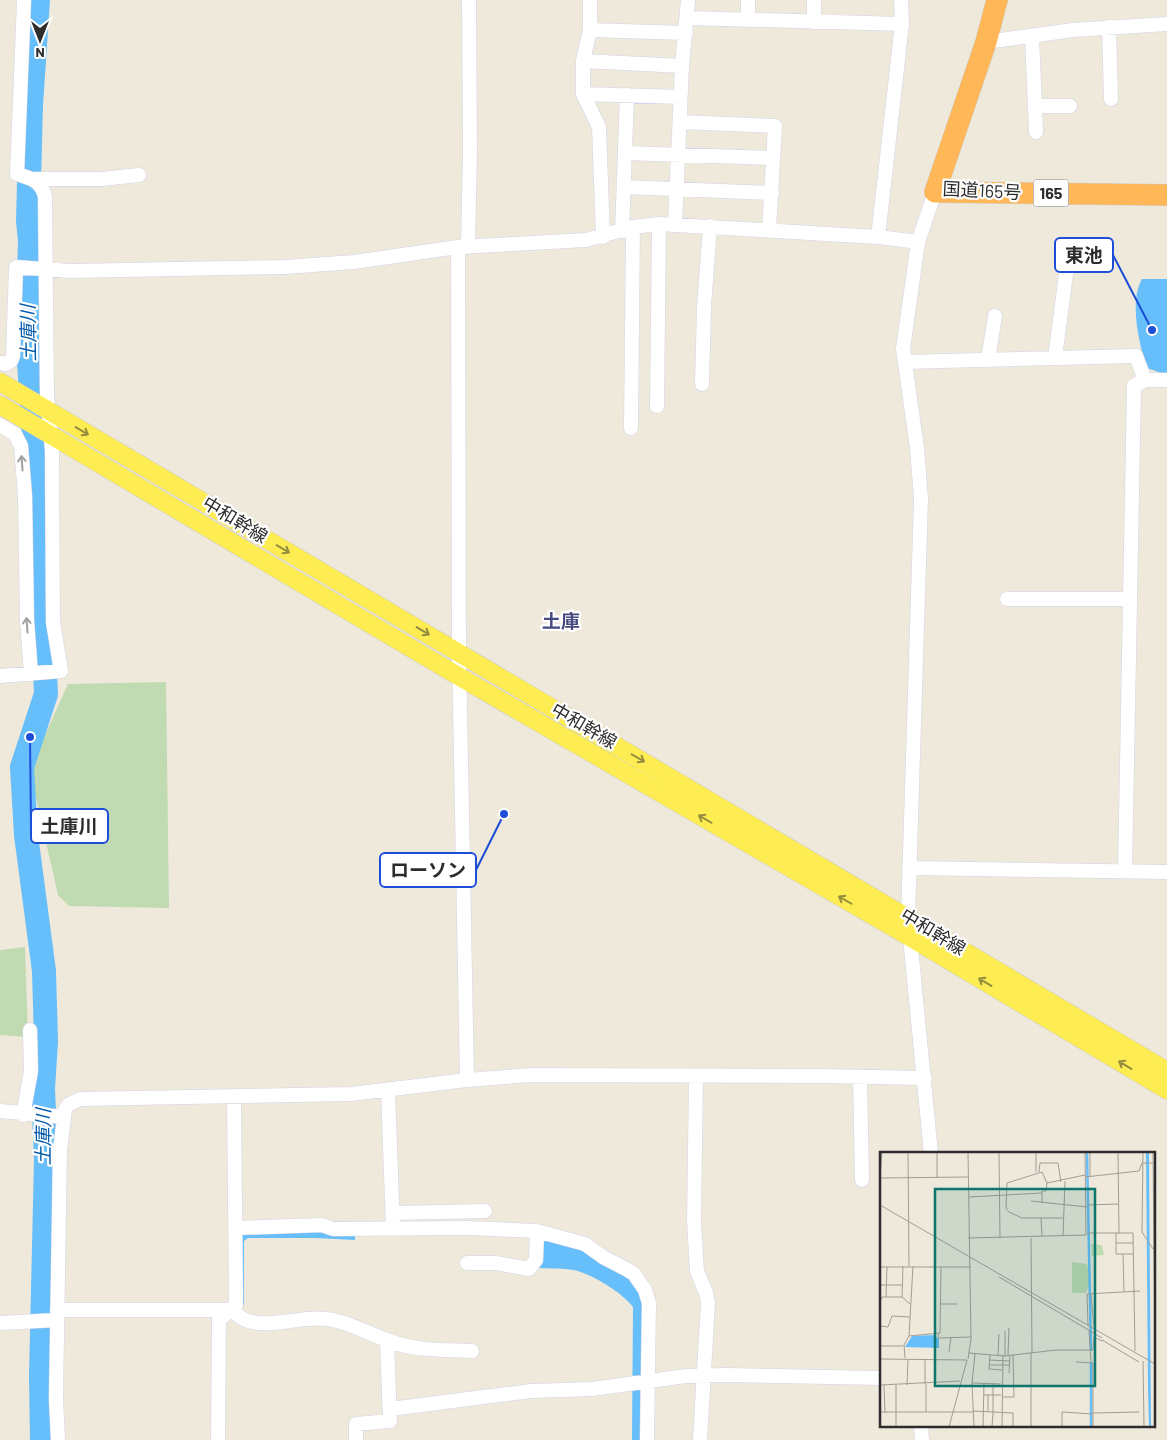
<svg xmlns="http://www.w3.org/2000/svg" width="1167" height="1440" font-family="Barlow,'Noto Sans JP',sans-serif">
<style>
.cemetery{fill:#c0dab2}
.water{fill:#66befa}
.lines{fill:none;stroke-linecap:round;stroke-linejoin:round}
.river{stroke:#66befa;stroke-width:24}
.minor-casing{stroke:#d1d3e6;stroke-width:15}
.major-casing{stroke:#ccc;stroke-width:19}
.highway-casing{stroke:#ccc;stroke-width:22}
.minor{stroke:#fff;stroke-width:14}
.major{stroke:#feed52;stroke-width:18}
.highway{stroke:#ffb757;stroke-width:21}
.oneway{stroke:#958c3f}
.oneway2{stroke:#a0a0a0}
.labels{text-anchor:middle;stroke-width:4.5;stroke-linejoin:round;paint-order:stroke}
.shield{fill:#fff;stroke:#6b6b6b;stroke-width:1}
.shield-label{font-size:16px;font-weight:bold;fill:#2c2c2c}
.street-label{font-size:18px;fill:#2c2c2c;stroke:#fff}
.water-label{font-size:19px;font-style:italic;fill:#0159aa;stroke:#fff}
.neighbourhood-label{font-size:19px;font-weight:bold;fill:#474981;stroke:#fff}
.inset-river{fill:none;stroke:#66befa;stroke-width:2.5}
.inset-road{fill:none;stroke:#a19d96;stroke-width:1}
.view{fill:#0f766e;fill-opacity:0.15;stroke:#0f766e;stroke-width:2.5}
.inset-edge{fill:none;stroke:#2c2c2c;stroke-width:2.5}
.leader{fill:none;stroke:#1d4ed8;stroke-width:2}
.callout-dot{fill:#1d4ed8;stroke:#fff;stroke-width:2}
.callout{fill:#fff;stroke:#1d4ed8;stroke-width:2}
.callout-label{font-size:19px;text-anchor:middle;font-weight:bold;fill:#2c2c2c}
</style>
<rect width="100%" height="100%" fill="#efe9dc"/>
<path class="cemetery" d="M166,682l3,226 -100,-2 -11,-11 -26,-115 5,-27 31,-69z
M25,947l3,90 -28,-2v-85z"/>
<path class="water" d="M1142,279h25v96l-20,-7c-8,-23 -18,-67 -5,-89z
M320,1229l35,5v6l-39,-2h-68l-4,3v65l-4,-5v-67z
M542,1239l43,8 42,26 16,26 -2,141h-9l1,-133c-10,-14 -41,-33 -59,-37 -11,-2 -24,-1 -35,-2v-24z"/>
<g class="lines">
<path class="river" d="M38,0l-7,105 -3,116 2,20 -3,91 9,136 10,226 -24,73 4,68 18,136 2,70 -3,48 3,70 -5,217 1,64"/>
<g class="minor-casing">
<path id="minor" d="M590,0v30l-7,31v33l16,33 4,110
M748,0v20
M687,18l215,6
M814,22v-22
M1109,27l2,72
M590,30l96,3
M1032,36l4,96
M986,42l87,-12 94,-6
M583,61l99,5
M583,94l97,3
M1035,106h35
M680,122l95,4 -6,104
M625,153l148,5
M34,179h68l37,-4
M624,187l148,6
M675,224l7,-158 6,-66
M622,231l5,-136
M878,237l24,-213 -1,-24
M458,247l1,406 8,427
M468,247l2,-97 -1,-150
M1055,358l14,-107
M988,360l7,-44
M905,362l231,-6 9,24
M0,363l6,1 5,-3 2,-5 3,-89 54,4 215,-4 69,-5 104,-15 128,-7 47,-13 26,-3 219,13 40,5
M702,384l2,-77 6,-81
M657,406l2,-182
M0,425l15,9 6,12 4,50 2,124 4,54
M631,428l2,-201
M1007,599h123
M0,676l61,-5 -8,-49 -1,-172 -5,-55 -2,-199c-4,-15 -14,-18 -28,-22l7,-174
M909,868l258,4
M1125,871l9,-485 11,-6h22
M696,1076l-2,145 3,50 9,22 2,10 -8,137
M860,1077l2,103
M388,1091l5,138
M0,1111l63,6
M23,1115l8,-44 -1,-41
M931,1154l-23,-237 13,-419 -4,-50 -14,-99 15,-107 17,-50
M393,1213l92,-2
M236,1228l86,-3 11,4 135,-1 69,3 48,13 18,13 23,12 8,5 11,16 4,13 -2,137
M467,1263h29l33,6 7,-9 1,-29
M57,1310h175c23,27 65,4 95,9 23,3 44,16 65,23 26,9 53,8 80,9
M0,1323l57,-3
M390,1409l141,-18 61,-2 94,-13 40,-1 155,3
M921,1426l1,14
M58,1440l-2,-41 4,-249 5,-40 3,-5 12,-6 271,-5 116,-14 65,-5 289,1 104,2
M218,1440l1,-120 17,-15 -2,-208
M356,1440v-16l34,-3 -3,-81"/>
</g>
<g class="major-casing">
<path id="major" d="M0,382l1167,689
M0,405l460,272 448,259 259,154"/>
</g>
<g class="highway-casing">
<path id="highway" d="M997,0l-11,42 -51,150 232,3"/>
</g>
<use href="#minor" class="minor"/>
<use href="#major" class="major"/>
<use href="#highway" class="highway"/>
</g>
<defs><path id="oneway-shaft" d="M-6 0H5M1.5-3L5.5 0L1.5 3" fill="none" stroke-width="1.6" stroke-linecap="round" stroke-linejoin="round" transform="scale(1.25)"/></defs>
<g class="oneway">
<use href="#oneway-shaft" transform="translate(82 431) rotate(31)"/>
<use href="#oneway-shaft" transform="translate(283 549) rotate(31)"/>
<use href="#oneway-shaft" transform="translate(423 631) rotate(31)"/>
<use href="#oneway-shaft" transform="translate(638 758) rotate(30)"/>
<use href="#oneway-shaft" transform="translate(705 819) rotate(-150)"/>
<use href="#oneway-shaft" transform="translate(845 900) rotate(-150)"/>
<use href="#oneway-shaft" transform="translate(985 982) rotate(-149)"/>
<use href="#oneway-shaft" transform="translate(1125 1065) rotate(-149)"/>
</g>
<g class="oneway2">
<use href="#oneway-shaft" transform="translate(22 463) rotate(-94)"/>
<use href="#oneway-shaft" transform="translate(27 625) rotate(-94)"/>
</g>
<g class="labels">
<rect class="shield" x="1033.5" y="179.5" width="35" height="27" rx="4"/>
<g class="shield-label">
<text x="1051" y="199">165</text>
</g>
<g class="street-label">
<text transform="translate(982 191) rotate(3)" y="6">国道165号</text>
<text transform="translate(235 520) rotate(31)" y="6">中和幹線</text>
<text transform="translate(584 726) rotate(30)" y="6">中和幹線</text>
<text transform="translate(933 932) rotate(31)" y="6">中和幹線</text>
</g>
<g class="water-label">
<text transform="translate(28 333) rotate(-91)" y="7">土庫川</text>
<text transform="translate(43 1137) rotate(-90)" y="7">土庫川</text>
</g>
<g class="neighbourhood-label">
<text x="561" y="628">土庫</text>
</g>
</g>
<g transform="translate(880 1152)">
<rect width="275" height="275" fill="#efe9dc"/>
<path d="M211,92l11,1 2,10 -12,1zM192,110l15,2 4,15 -5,14h-14z" fill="#c0dab2"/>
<path d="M266,0h3l2,275h-2l-1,-39zM55,183l4,4v9l-34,-1 7,-11z" fill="#66befa"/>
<path class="inset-river" d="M207,0l4,199M211,210v65"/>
<path class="inset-road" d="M28,0l1,114M119,0l1,86M156,0v20M210,0v24M238,0l1,81M263,0l-1,80 11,17M273,0l2,199M159,20l1,-9h18l3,19M0,24l2,-24M205,25l54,-6 3,-8h11M0,26l88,-1M57,26v-26M167,31l38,-8M89,45l73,-4M151,49l56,6M162,51v-12h4l1,-8 -5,-11 -35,11 -1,25 3,4 13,6h41M0,53l275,159M207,53l31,-1M161,66l1,18M207,81h46l2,118M236,81v21h17M183,84l2,-55M88,86l118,-3 -1,-83M151,86l1,114M236,91h17M243,102l1,38M23,114l-1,31 8,7M0,115h91M119,125l103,61M0,133h23M211,142l3,33M6,145l1,-30M0,150l2,-5h20M60,152h17M208,173l-1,-31 53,-3M0,174l8,1 4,-11 18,1M209,178l2,32M58,182l1,4 32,-1M29,184l4,-70M222,188l37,22M0,194h23M69,200l2,-15M89,201l36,3 51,-6h37l1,-13 8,4M151,201v74M110,203l-1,14 13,1M118,203l1,-21M128,203l1,-27M125,204v-25M25,206l-1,-13 5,-9 31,-3 1,-66M0,207l87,1 -18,67M88,207l3,-20 -3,-187M109,208l21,1M263,209l1,66M196,210l17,1v64M109,213h21M129,221l1,-18M92,231l29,1M45,232v-24M46,232v28M0,233l80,-4M4,233l1,28M16,233v42M27,233l1,-25M104,243h17M122,245h12l-1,-43M0,255v5h93M93,259l40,2v14M108,260v-17M113,260v-28M213,261l46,-1M94,275l-2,-44 3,-29M103,275l1,-44M112,275l1,-15M122,275l1,-71M182,275v-15l31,2"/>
<path class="view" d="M55,37h160v197h-160z"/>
<rect width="275" height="275" class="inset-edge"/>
</g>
<path class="leader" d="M1152 330L1113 255M30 737L31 826M504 814L476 870"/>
<g class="callout-dot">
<circle cx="1152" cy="330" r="5"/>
<circle cx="30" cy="737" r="5"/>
<circle cx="504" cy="814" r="5"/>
</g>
<g class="callout">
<rect x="1055" y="238" width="58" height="34" rx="5"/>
<rect x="31" y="809" width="77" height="34" rx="5"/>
<rect x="380" y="853" width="96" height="34" rx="5"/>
</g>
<g class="callout-label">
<text x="1084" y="262">東池</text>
<text x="69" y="833">土庫川</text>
<text x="428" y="877">ローソン</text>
</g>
<g transform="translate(40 40) rotate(180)" stroke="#ffffff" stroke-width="4" paint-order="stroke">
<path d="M0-4L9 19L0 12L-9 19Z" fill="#2c2c2c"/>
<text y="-8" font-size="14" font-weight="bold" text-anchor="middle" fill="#2c2c2c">N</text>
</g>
</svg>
